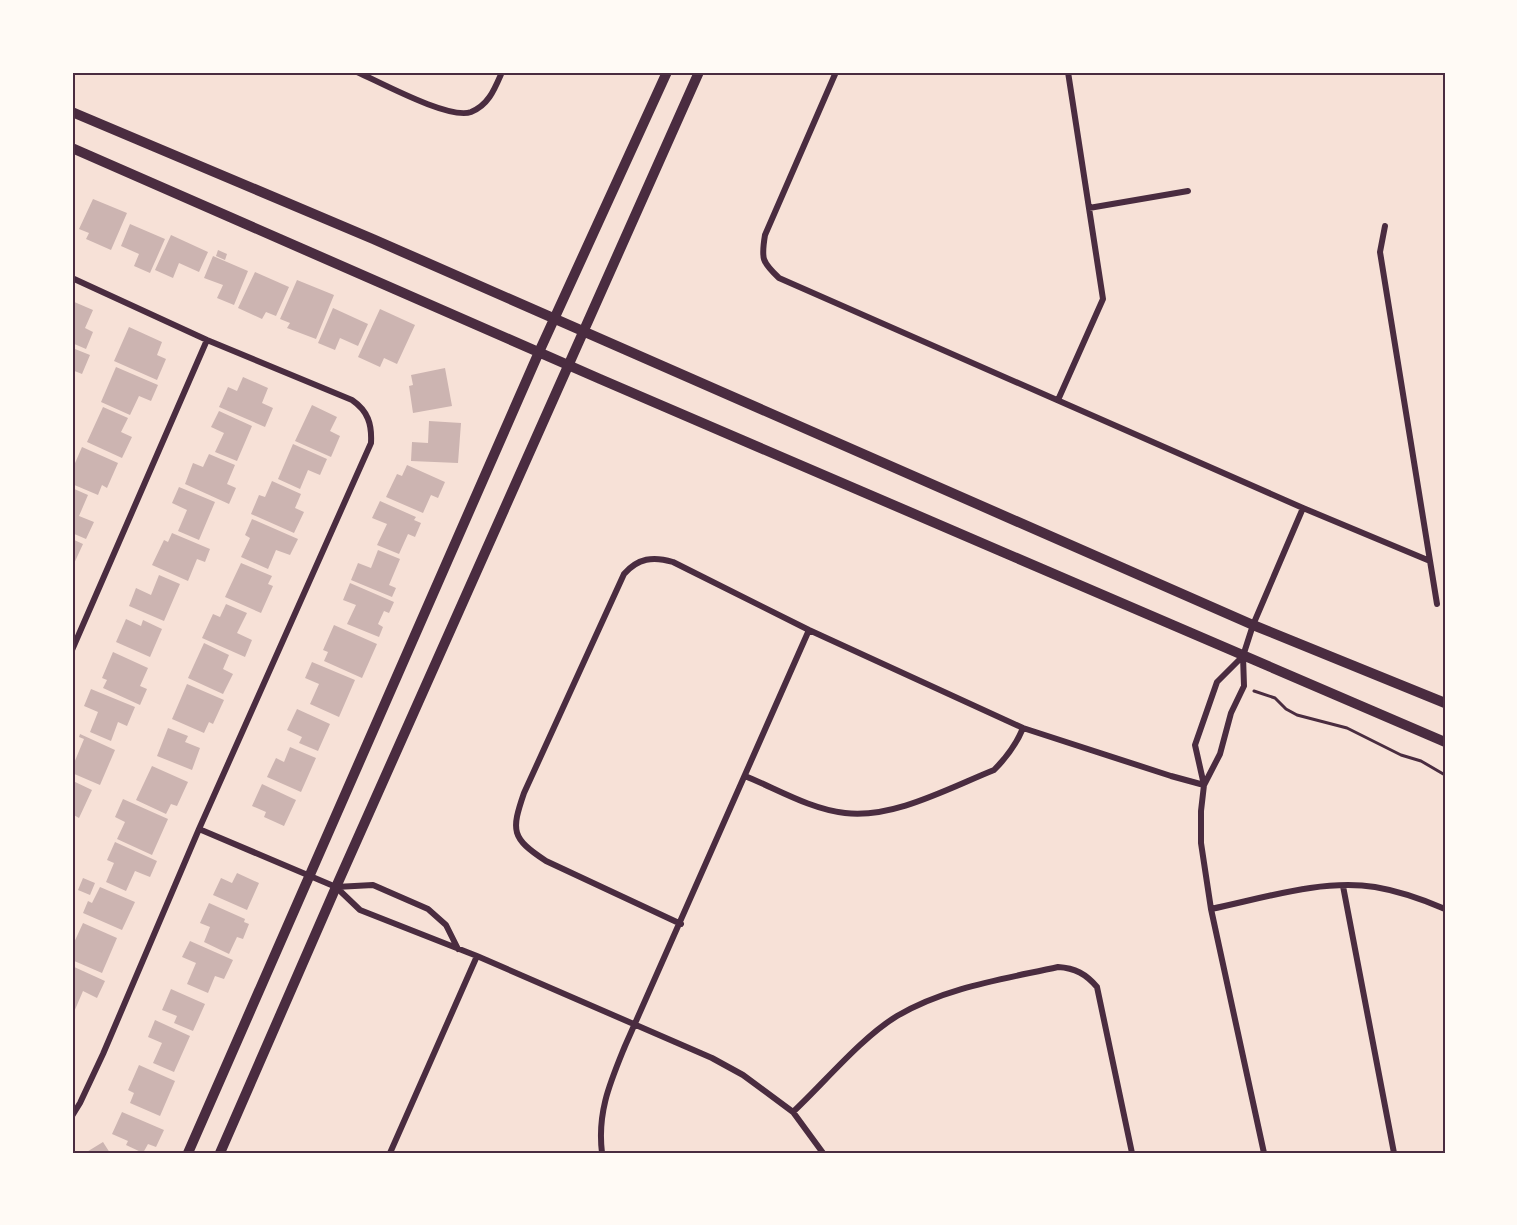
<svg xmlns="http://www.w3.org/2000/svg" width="1517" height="1225" font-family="Quicksand,sans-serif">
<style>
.building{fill:#ccb4b1}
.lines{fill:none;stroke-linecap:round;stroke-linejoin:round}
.path{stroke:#4a2c40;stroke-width:3}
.minor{stroke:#4a2c40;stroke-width:6}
.secondary{stroke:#4a2c40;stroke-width:10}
.neatline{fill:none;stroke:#4a2c40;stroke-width:2}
</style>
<rect width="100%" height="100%" fill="#f7e1d7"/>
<path class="building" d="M93,199l34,14 -16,37 -25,-11 3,-6 -10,-4z
M130,224l35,15 -15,34 -16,-7 5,-12 -18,-8z
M171,235l37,17 -9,20 -20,-9 -6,15 -18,-8z
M218,250l9,4 -2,6 -9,-4z
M213,256l35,15 -14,34 -17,-7 6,-13 -19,-7z
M255,272l34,15 -13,29 -10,-4 -4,7 -24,-11z
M297,280l37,15 -18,44 -29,-11 3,-5 -10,-4z
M72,301l21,9 -8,18 8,4 -7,17 -14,-6z
M333,308l35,16 -10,22 -18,-8 -5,12 -17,-7z
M380,309l35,16 -18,39 -13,-6 -4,9 -22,-10z
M129,327l33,15 -5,13 9,4 -9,21 -43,-19z
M75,349l15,6 -8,19 -10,-4v-13z
M116,367l42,18 -7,16 -12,-5 -9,19 -29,-13z
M445,368l7,38 -39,7 -4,-27 4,-1 -2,-10z
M243,377l25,11 -6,15 11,5 -8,19 -46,-20 9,-20 9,4z
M312,405l25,12 -7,14 10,5 -9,21 -36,-16z
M103,407l25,11 -7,14 11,5 -10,21 -35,-16z
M219,411l33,15 -15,35 -22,-9 9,-19 -13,-6z
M429,421l32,2 -3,40 -47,-2 1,-19 16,1z
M293,444l34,15 -7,16 -12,-5 -8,19 -22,-10z
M82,447l36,16 -11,25 -5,-3 -4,10 -26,-11v-14z
M209,454l26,11 -8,19 9,4 -7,16 -44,-20 8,-21 10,4z
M407,465l38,17 -7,16 -7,-3 -8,18 -37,-16 11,-23 5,2z
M272,481l29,13 -6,14 9,4 -10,21 -43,-19 8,-19 6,2z
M179,487l36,15 -16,38 -21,-9 9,-21 -15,-7z
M72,488l16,7 -9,21 15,6 -8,17 -14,-6z
M380,501l36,16 -2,3 7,3 -6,14 -7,-3 -9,20 -22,-9 10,-21 -15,-6z
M252,519l46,20 -8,16 -14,-5 -8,19 -27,-12 9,-19 -5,-3z
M172,533l38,16 -5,13 -8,-3 -9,22 -36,-16 12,-25 4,2z
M72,539l11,5 -11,24z
M378,550l22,9 -11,26 7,3 -4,9 -41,-17 7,-17 13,5z
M241,563l31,13 -4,8 5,2 -12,27 -36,-16z
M159,575l21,9 -16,37 -35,-15 7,-18 15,7z
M350,583l44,19 -5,11 -5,-2 -6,13 5,3 -4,10 -32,-13 9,-19 -13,-5z
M226,604l21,9 -10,20 15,7 -7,17 -43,-19 11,-24 7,3z
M126,619l15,7 2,-6 19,9 -12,28 -34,-15z
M334,625l43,19 -15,34 -38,-17 4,-9 -5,-2z
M204,643l25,12 -6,14 10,5 -10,20 -35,-16z
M113,652l35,16 -8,18 7,3 -7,16 -37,-17 4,-8 -5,-2z
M312,662l43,18 -16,37 -29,-13 9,-20 -14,-6z
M187,684l37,16 -11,24 -4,-2 -5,11 -32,-14z
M91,689l44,18 -8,19 -9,-4 -7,19 -21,-9 8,-20 -14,-6z
M297,709l33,15 -12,27 -19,-8 3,-6 -15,-7z
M168,728l20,8 -3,6 15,6 -8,22 -35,-14z
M80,734l35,16 -15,35 -28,-12v-5l12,-29 -5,-2z
M290,747l26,11 -15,34 -34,-15 9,-19 8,4z
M152,766l36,16 -11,24 -6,-2 -5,10 -30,-14z
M73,781l19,9 -13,28 -7,-4z
M262,784l34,16 -12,26 -20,-9 2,-5 -14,-6z
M123,799l45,20 -16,36 -35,-16 8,-17 -10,-5z
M115,842l42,19 -7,16 -15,-6 -9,20 -20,-9 8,-19 -7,-3z
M237,873l22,10 -12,27 -34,-15 8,-17 11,5z
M83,878l12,5 -5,12 -12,-5z
M100,887l35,15 -13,28 -39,-17 5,-12 4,2z
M209,903l36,16 -1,3 5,2 -6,15 -6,-2 -8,17 -25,-12 6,-15 -10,-4z
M83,923l34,15 -15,35 -30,-13v-13z
M190,941l43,19 -9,19 -9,-3 -7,17 -21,-9 9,-21 -14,-6z
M72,966l33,15 -8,17 -14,-7 -9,21 -2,-1z
M171,989l34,15 -12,27 -19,-8 3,-7 -15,-6z
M155,1020l35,16 -16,36 -21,-9 9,-20 -14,-6z
M139,1065l36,16 -15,35 -30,-13 4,-10 -6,-3z
M122,1112l42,18 -8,17 -8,-3 -5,9 -17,-8 2,-4 -16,-7z
M103,1142l7,11h-25z"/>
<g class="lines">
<path class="path" d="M1254,691l21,7 11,11 11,6 50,13 54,27 20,6 24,14"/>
<path class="minor" d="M357,72c23,10 92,48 114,40 18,-7 24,-24 31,-40
M836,72l-71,163c-4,24 -3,27 14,43l524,230 127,53
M1089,208l99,-17
M1385,226l-5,26 57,352
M72,278l135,62 145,60c16,11 20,24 19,43l-172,386 -96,225 -23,49 -8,13
M1058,400l45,-101 -35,-227
M72,650l135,-310
M745,776c32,13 65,33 100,37 48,6 104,-25 149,-43 13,-13 22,-25 29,-42
M1204,785l-9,-40 22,-63 26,-26
M199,829l137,58 24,23 117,46 235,102 31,17 50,37 30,41
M1343,886l51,267
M336,887l37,-2 55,24 18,16 12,24
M1211,909c53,-11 110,-30 164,-22 24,4 47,12 70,22
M681,924l-135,-63c-35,-23 -35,-30 -22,-68l100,-219c14,-16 29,-18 49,-12l136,68 214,98 148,48 33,9
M793,1112c32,-30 68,-74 104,-96 49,-29 107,-37 161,-49 17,1 28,7 39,20l35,166
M390,1153l87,-197
M602,1153c-5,-41 8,-70 23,-107l184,-416
M1264,1153l-53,-244 -10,-66v-32l3,-26 16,-31 11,-41 13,-27 -1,-30 10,-31 50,-117"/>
<path class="secondary" d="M72,112l301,127 880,386 192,78
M72,148l528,231 845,363
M188,1153l351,-801 128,-280
M220,1153l116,-266 363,-815"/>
</g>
<rect width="1517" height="1225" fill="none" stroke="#fffaf5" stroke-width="147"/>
<rect x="74" y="74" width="1370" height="1078" class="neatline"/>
</svg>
